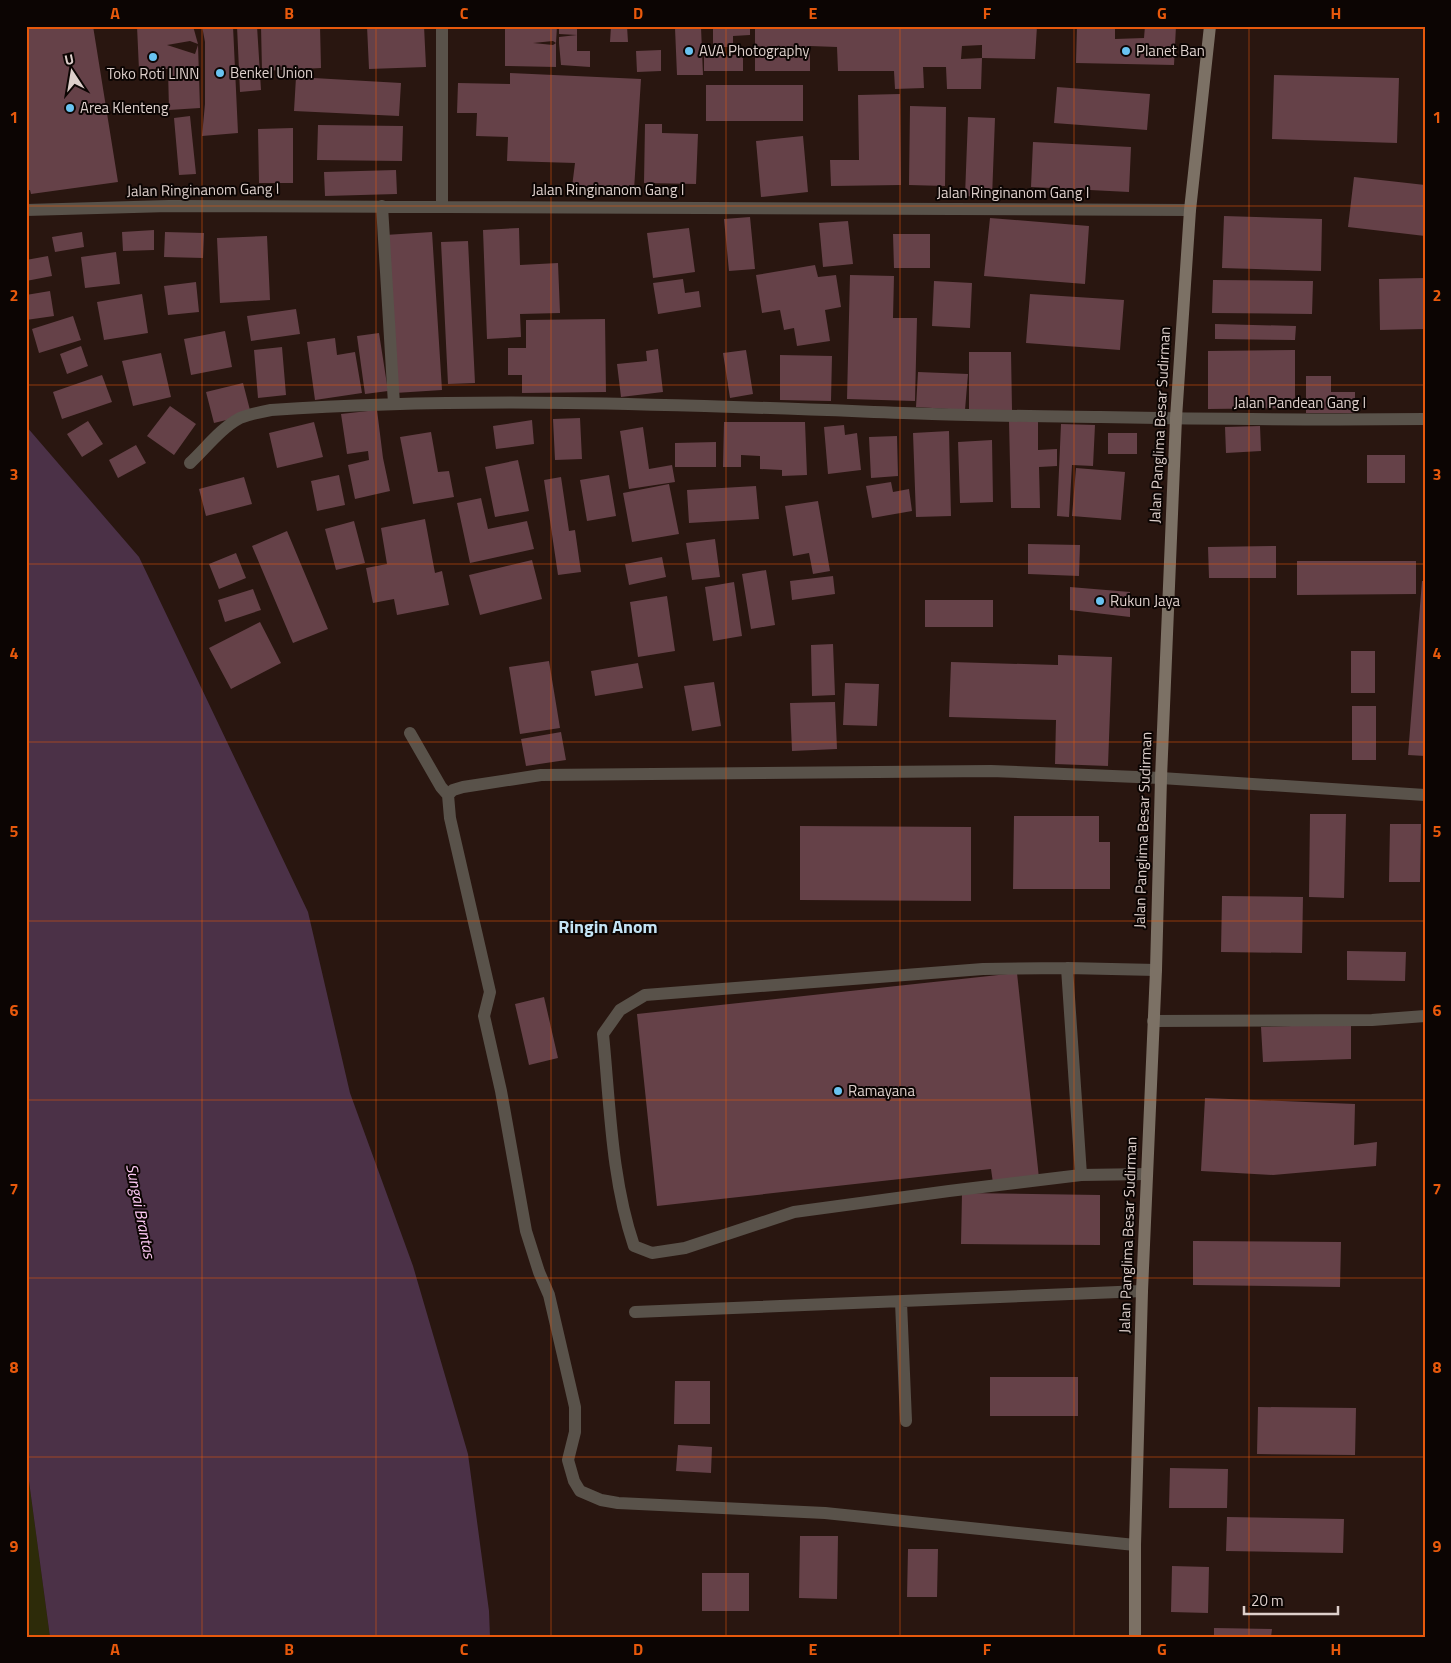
<svg xmlns="http://www.w3.org/2000/svg" width="1451" height="1663" font-family="'Titillium Web',sans-serif">
<style>
.green{fill:#2d2b09}
.water{fill:#4b3147}
.building{fill:#654148}
.lines{fill:none;stroke-linecap:round;stroke-linejoin:round}
.service{stroke:#59524a;stroke-width:12}
.minor{stroke:#59524a;stroke-width:12}
.secondary{stroke:#7c7165;stroke-width:12}
.grid{fill:none;stroke:#e8590c;stroke-width:1;stroke-opacity:0.55}
.poi-dot{fill:#69c3f1;stroke:#0c0503;stroke-width:2}
.labels{text-anchor:middle;stroke-width:4;stroke-linejoin:round;paint-order:stroke}
.poi-label{font-size:15px;fill:#ddcfcb;stroke:#0c0503;text-anchor:start}
.street-label{font-size:15px;fill:#ddcfcb;stroke:#0c0503}
.water-label{font-size:16px;font-style:italic;fill:#fec9f5;stroke:#0c0503}
.quarter-label{font-size:18px;font-weight:bold;fill:#c4e3f4;stroke:#0c0503}
.neatline{fill:none;stroke:#e8590c;stroke-width:2}
.grid-label{font-size:16px;text-anchor:middle;font-weight:bold;fill:#e8590c}
</style>
<rect width="100%" height="100%" fill="#291610"/>
<path class="green" d="M26,1459l24,178h-24z"/>
<path class="water" d="M26,426l113,131 169,355 42,181 63,173 55,188 21,157 1,26h-440l-24,-178z"/>
<path class="building" d="M26,26h67l25,156 -87,12 -1,-4h-4z
M137,26h56l5,18 -8,-3 -23,4 28,9 3,-9 2,63 -31,2 -1,-41 -29,1z
M202,26h31l5,107 -36,3 3,-32v-62z
M237,26h20l4,64 -21,2z
M261,26h59l1,42 -59,3z
M367,26h57l2,41 -57,2z
M505,26h52l-1,17 -3,-2 -20,2 20,2 3,-2v24l-51,-1z
M559,26h18v9l-18,-1z
M611,26h16l1,16h-18z
M713,26h37v9l-17,1v11h-20z
M755,26h282l-2,33 -53,-1v-13l-20,1 -1,13 21,-1 -1,31h-34l-1,-22h-23l1,21 -29,1 -1,-18h-56l-1,-24 -27,-1v25h-55z
M1077,26h38v13l29,-1 1,-12h31l-2,39 -98,-2z
M701,27l2,48h-26l-2,-47z
M577,35v16h13v16l-29,-2 -2,-22v-6z
M661,50v21l-24,1 -1,-21z
M704,55h39v16h-39z
M510,73l131,6 -7,111 -62,-3 3,-24 -68,-2 1,-24 -32,-1 1,-23h-20l1,-30 52,1z
M1274,75l125,3 -2,65 -125,-4z
M296,77l105,6 -2,33 -105,-5z
M706,85h97v36h-97z
M1057,87l93,7 -3,36 -93,-7z
M900,94l1,91 -70,1 -1,-26h29l-1,-65z
M910,106l36,1 -1,79 -36,-1z
M190,116l6,58 -17,1 -5,-57z
M968,117l27,1 -3,80 -27,-2z
M645,124h17v9l36,1 -2,50 -52,-1z
M318,125l85,1 -1,35 -85,-1z
M293,128v55h-34l-1,-54z
M803,136l5,56 -47,5 -5,-56z
M1033,142l98,5 -2,45 -98,-5z
M396,170l1,24 -72,2 -1,-24z
M1354,177l71,8v51l-77,-9z
M1224,216l98,3 -1,52 -99,-3z
M750,217l5,52 -26,2 -5,-52z
M990,218l99,8 -4,58 -101,-8z
M848,221l5,43 -30,3 -4,-44z
M519,228l1,37 38,-2 2,50 -40,1 1,23 -34,2 -4,-109z
M689,228l6,44 -42,6 -6,-45z
M154,230v20l-31,1 -1,-19z
M82,232l2,15 -29,5 -3,-15z
M165,232l39,1 -1,25 -39,-1z
M432,232l10,158 -47,3 -10,-158z
M893,234h37v34h-36z
M267,236l3,64 -50,3 -3,-65z
M468,241l7,142 -27,1 -7,-142z
M116,252l4,32 -35,4 -4,-31z
M48,256l4,20 -26,5v-21z
M815,265l3,12 18,-2 5,32 -16,3 5,31 -33,5 -3,-18 -10,2 -4,-20 -18,3 -6,-38z
M850,275l44,1 -1,42h24l-2,83 -68,-2z
M1425,278v51l-45,1 -1,-51z
M683,279l2,14 14,-2 2,16 -43,7 -5,-31z
M1213,280l100,1 -1,33 -100,-1z
M934,281l38,2 -2,45 -38,-2z
M196,282l3,30 -31,3 -4,-29z
M50,291l4,25 -28,4v-25z
M142,294l6,39 -44,7 -7,-38z
M1030,294l94,6 -4,50 -94,-7z
M296,309l4,25 -49,7 -4,-25z
M73,316l8,24 -42,13 -7,-24z
M605,319l1,73 -84,1v-18h-14v-27h18v-28z
M1215,324l81,2 -1,14 -80,-1z
M225,331l7,36 -41,8 -7,-36z
M379,333l9,58 -23,3 -8,-58z
M335,338l2,17 18,-3 7,41 -47,7 -8,-58z
M81,346l7,20 -21,8 -7,-20z
M282,347l4,48 -28,3 -4,-48z
M658,349l5,43 -42,5 -4,-33 30,-3 -1,-10z
M746,350l7,44 -23,4 -7,-45z
M1295,350v58l-87,1v-58z
M969,352h42l1,58h-43z
M161,353l10,44 -38,9 -11,-45z
M780,355l52,1 -1,45 -51,-1z
M918,372l50,2 -3,36 -49,-3z
M102,375l10,27 -50,17 -9,-27z
M1306,376h25v16h24v21h-49z
M243,383l8,31 -37,9 -8,-31z
M170,406l26,18 -22,31 -27,-19z
M377,410l6,48 7,33 -35,8 -7,-34 21,-5 -1,-9 -21,3 -6,-40z
M580,418l2,41 -27,1 -2,-41z
M532,420l2,24 -38,5 -3,-23z
M1038,420v30l19,-1v17l-18,1 1,41h-29l-2,-87z
M88,421l15,23 -21,13 -15,-23z
M314,422l9,35 -46,11 -8,-35z
M724,422h81l2,53 -25,1v-6l-22,-1v-13l-19,-1v12h-18z
M1061,424l34,1 -2,41 -21,-1 -3,52 -12,-1z
M844,425l1,10 12,-2 4,37 -33,4 -4,-47z
M1260,426l1,25 -35,2 -1,-26z
M643,427l6,42 23,-4 3,17 -46,7 -9,-58z
M949,431l2,85 -35,1 -3,-84z
M431,432l7,40 11,-1 5,26 -41,7 -13,-67z
M1108,433h29v21h-29z
M897,436l1,40 -27,2 -2,-41z
M992,440l1,62 -33,1 -2,-61z
M716,442v25h-41v-24z
M136,445l10,18 -28,15 -9,-18z
M1367,455h38v28h-38z
M518,460l11,51 -34,6 -10,-50z
M1076,468l49,4 -4,48 -49,-4z
M339,475l6,30 -28,6 -6,-30z
M609,475l7,41 -29,5 -7,-41z
M244,477l8,27 -46,12 -7,-27z
M561,477l8,54 6,-1 6,42 -23,3 -14,-95z
M891,482l2,10 16,-3 3,22 -40,7 -6,-32z
M669,484l10,50 -47,8 -9,-49z
M756,486l3,33 -70,4 -2,-33z
M481,498l7,31 39,-8 7,28 -64,14 -13,-60z
M818,501l12,70 -17,3 -4,-21 -16,3 -8,-50z
M425,519l10,54 7,-2 7,34 -52,10 -3,-16 -21,4 -7,-35 21,-4 -6,-36z
M354,521l11,42 -29,7 -11,-41z
M287,531l41,98 -35,14 -41,-97z
M715,539l5,38 -28,3 -6,-37z
M1028,544l52,1 -1,31 -51,-2z
M1276,546v32h-67l-1,-31z
M236,553l10,25 -27,11 -10,-25z
M662,557l4,20 -37,8 -4,-21z
M532,560l10,39 -62,16 -11,-40z
M1297,561h119v33l-119,1z
M766,570l9,55 -24,4 -9,-55z
M833,576l2,18 -43,6 -2,-19z
M1422,581h3v175l-17,-1z
M734,582l8,54 -29,5 -8,-54z
M1070,587l60,5v25l-60,-7z
M253,589l8,21 -36,12 -7,-22z
M667,596l8,55 -37,6 -8,-55z
M925,600h68v27h-68z
M260,622l21,41 -50,26 -22,-41z
M833,644l2,51 -23,1 -1,-51z
M1351,651h24v42h-24z
M1058,655l54,2 -4,109 -53,-2 1,-44 -107,-3 2,-55 107,3z
M549,661l11,67 -40,6 -11,-67z
M638,663l5,25 -48,8 -4,-25z
M714,682l7,44 -29,5 -8,-45z
M845,683l34,1 -2,42 -34,-1z
M835,702l2,47 -45,2 -2,-48z
M1352,706h24v54h-24z
M561,732l5,28 -40,6 -5,-27z
M1310,814h36l-2,84 -35,-1z
M1014,816h85v26h11v47h-97z
M1390,824h31l-1,58h-31z
M800,826l171,1v74l-171,-1z
M1222,896l81,1 -1,56 -81,-1z
M1347,951l59,1 -1,29 -58,-1z
M1017,973l22,205 -46,5 -2,-14 -334,37 -20,-192z
M544,997l14,61 -29,7 -14,-61z
M1351,1024v35l-88,3 -2,-35z
M1205,1098l150,6 -1,41 23,-3 -1,24 -103,9 -72,-4z
M962,1193l138,2v50l-139,-1z
M1193,1241l148,1 -1,45 -147,-2z
M990,1377h88v39h-88z
M675,1381h35v43h-36z
M1258,1407l98,1 -1,47 -98,-1z
M678,1445l34,2 -1,26 -35,-2z
M1170,1468l58,1 -1,39h-58z
M1227,1517l117,2 -1,34 -117,-2z
M800,1536h38l-1,63 -38,-1z
M908,1549h30l-1,48h-30z
M1172,1566l37,1 -1,46 -37,-1z
M702,1573h47v38h-47z
M1214,1628l58,1 -1,8h-57z"/>
<g class="lines">
<path class="service" d="M1067,968l14,207
M1147,1174l-66,1 -132,16 -155,21 -109,36 -33,5 -18,-7c-23,-68 -24,-142 -31,-212l17,-24 25,-15 338,-26 84,-1 89,2
M901,1302l5,119
M635,1312l507,-21"/>
<path class="minor" d="M442,26v180
M382,206l12,198
M26,210l143,-4 1021,4
M190,463c16,-15 31,-35 50,-45 10,-4 20,-6 31,-8 220,-15 440,-4 661,4 56,2 112,2 168,3 108,2 216,3 325,2
M410,733l31,54 7,8 2,23 40,174 -6,24 17,75 25,140 13,41 10,23 26,112v25l-7,28 6,21 6,10 21,9 17,3 207,10 310,32
M448,795l5,-5 10,-3 78,-12 450,-4 170,7 264,17
M1153,1021l219,-1 53,-4"/>
<path class="secondary" d="M1135,1637v-92l7,-254 14,-321 5,-192 15,-360 14,-208 20,-184"/>
</g>
<path class="grid" d="M202,26v1611M376,26v1611M551,26v1611M726,26v1611M900,26v1611M1074,26v1611M1249,26v1611M26,206h1399M26,385h1399M26,564h1399M26,742h1399M26,921h1399M26,1100h1399M26,1278h1399M26,1457h1399"/>
<g class="poi-dot">
<circle cx="689" cy="51" r="5"/>
<circle cx="1126" cy="51" r="5"/>
<circle cx="153" cy="57" r="5"/>
<circle cx="220" cy="73" r="5"/>
<circle cx="70" cy="108" r="5"/>
<circle cx="1100" cy="601" r="5"/>
<circle cx="838" cy="1091" r="5"/>
</g>
<g class="labels">
<g class="poi-label">
<text x="699" y="56">AVA Photography</text>
<text x="1136" y="56">Planet Ban</text>
<text x="230" y="78">Benkel Union</text>
<text x="153" y="79" text-anchor="middle">Toko Roti LINN</text>
<text x="80" y="113">Area Klenteng</text>
<text x="1110" y="606">Rukun Jaya</text>
<text x="848" y="1096">Ramayana</text>
</g>
<g class="street-label">
<text transform="translate(203 190) rotate(-1)" y="5">Jalan Ringinanom Gang I</text>
<text x="608" y="195">Jalan Ringinanom Gang I</text>
<text x="1013" y="198">Jalan Ringinanom Gang I</text>
<text x="1300" y="408">Jalan Pandean Gang I</text>
<text transform="translate(1160 425) rotate(-87)" y="5">Jalan Panglima Besar Sudirman</text>
<text transform="translate(1143 830) rotate(-88)" y="5">Jalan Panglima Besar Sudirman</text>
<text transform="translate(1128 1235) rotate(-88)" y="5">Jalan Panglima Besar Sudirman</text>
</g>
<g class="water-label">
<text transform="translate(141 1211) rotate(79)" y="6">Sungai Brantas</text>
</g>
<g class="quarter-label">
<text x="608" y="933">Ringin Anom</text>
</g>
</g>
<rect width="1451" height="1663" fill="none" stroke="#0c0503" stroke-width="55"/>
<g transform="translate(72 72) rotate(348)" stroke="#0c0503" stroke-width="4" paint-order="stroke">
<path d="M0-4L9 19L0 12L-9 19Z" fill="#ddcfcb"/>
<text y="-8" font-size="14" font-weight="bold" text-anchor="middle" fill="#ddcfcb">U</text>
</g>
<path d="M1244 1606v8h94v-8" fill="none" stroke="#ddcfcb" stroke-width="2.5"/>
<text x="1251" y="1606" font-size="15" fill="#ddcfcb" stroke="#0c0503" stroke-width="4" paint-order="stroke">20 m</text>
<rect x="28" y="28" width="1396" height="1608" class="neatline"/>
<g class="grid-label">
<text x="115" y="19">A</text>
<text x="289" y="19">B</text>
<text x="464" y="19">C</text>
<text x="638" y="19">D</text>
<text x="813" y="19">E</text>
<text x="987" y="19">F</text>
<text x="1162" y="19">G</text>
<text x="1336" y="19">H</text>
<text x="14" y="123">1</text>
<text x="1437" y="123">1</text>
<text x="14" y="301">2</text>
<text x="1437" y="301">2</text>
<text x="14" y="480">3</text>
<text x="1437" y="480">3</text>
<text x="14" y="659">4</text>
<text x="1437" y="659">4</text>
<text x="14" y="837">5</text>
<text x="1437" y="837">5</text>
<text x="14" y="1016">6</text>
<text x="1437" y="1016">6</text>
<text x="14" y="1195">7</text>
<text x="1437" y="1195">7</text>
<text x="14" y="1373">8</text>
<text x="1437" y="1373">8</text>
<text x="14" y="1552">9</text>
<text x="1437" y="1552">9</text>
<text x="115" y="1655">A</text>
<text x="289" y="1655">B</text>
<text x="464" y="1655">C</text>
<text x="638" y="1655">D</text>
<text x="813" y="1655">E</text>
<text x="987" y="1655">F</text>
<text x="1162" y="1655">G</text>
<text x="1336" y="1655">H</text>
</g>
</svg>
